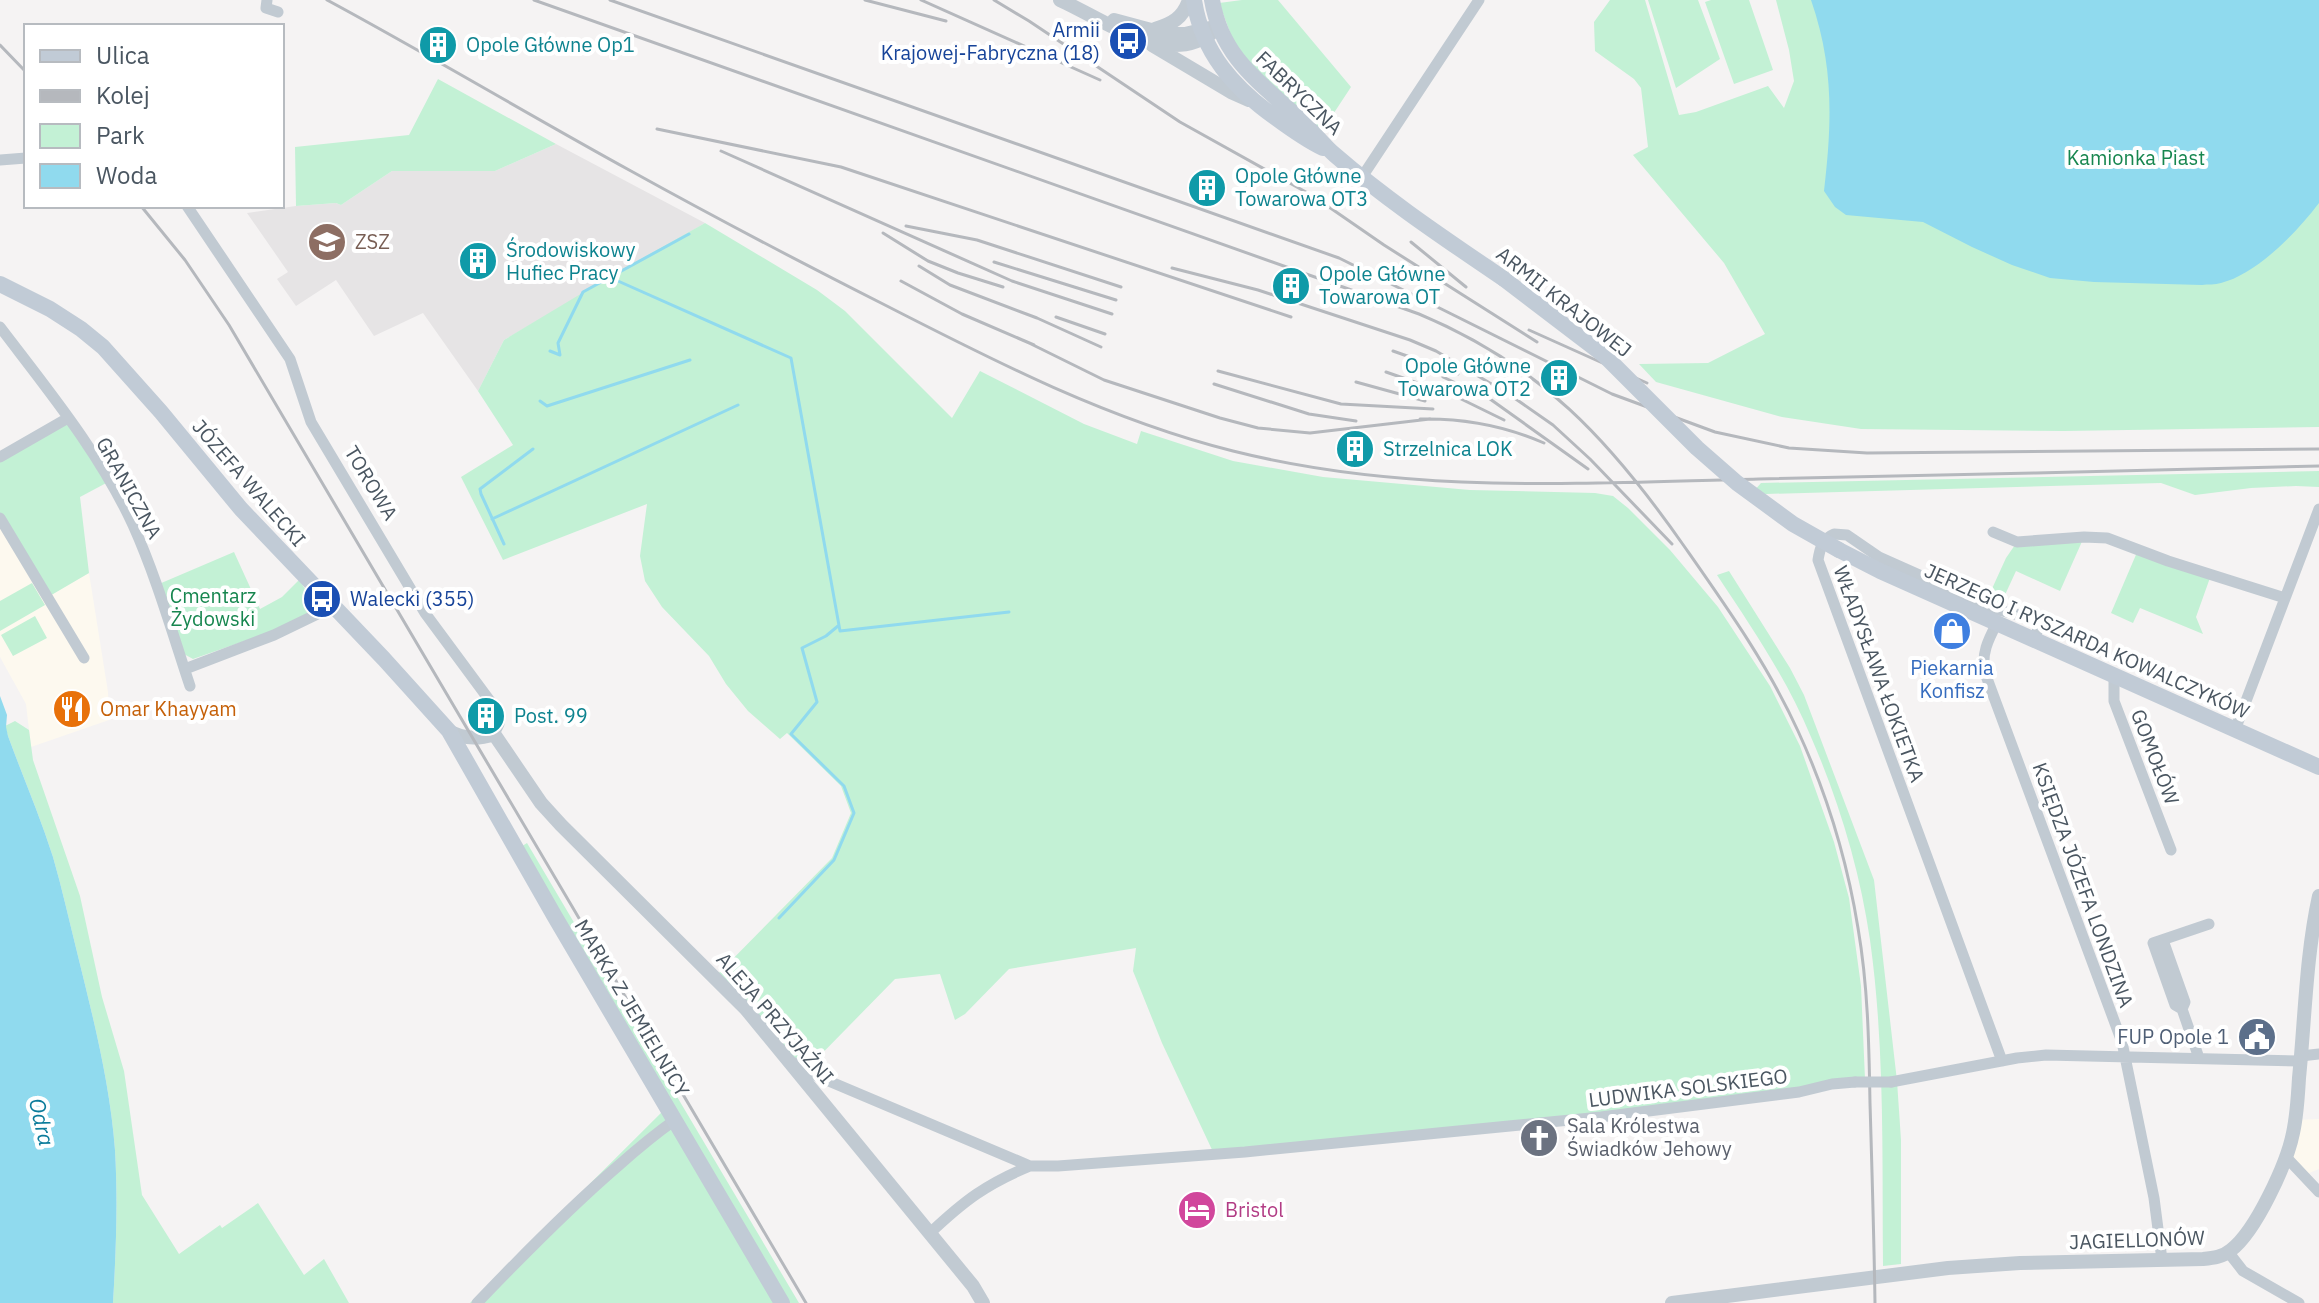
<svg xmlns="http://www.w3.org/2000/svg" width="2319" height="1303" font-family="'IBM Plex Sans',sans-serif">
<style>
.commercial{fill:#fdf9ef}
.education{fill:#e6e4e5}
.green{fill:#c3f1d5}
.water{fill:#90daee}
.lines{fill:none;stroke-linecap:round;stroke-linejoin:round}
.stream{stroke:#90daee;stroke-width:3}
.minor{stroke:#c1cad2;stroke-width:11}
.tertiary{stroke:#c1cad2;stroke-width:14}
.secondary{stroke:#c1cbd6;stroke-width:16}
.rail{stroke:#b5b8bd;stroke-width:3}
.minor-bridge{stroke:#c1cad2;stroke-width:11}
.secondary-bridge{stroke:#c1cbd6;stroke-width:16}
.labels{text-anchor:middle;stroke-width:8;stroke-linejoin:round;paint-order:stroke}
.transit-label{font-size:20px;fill:#164399;stroke:#fff;text-anchor:end}
.culture-label{font-size:20px;fill:#0d838f;stroke:#fff;text-anchor:start}
.street-label{font-size:20px;fill:#4a5661;stroke:#fff}
.park-label{font-size:20px;fill:#17864f;stroke:#fff}
.education-label{font-size:20px;fill:#785e54;stroke:#fff;text-anchor:start}
.shop-label{font-size:20px;fill:#366cbe;stroke:#fff}
.food-label{font-size:20px;fill:#c56008;stroke:#fff;text-anchor:start}
.service-label{font-size:20px;fill:#4e5e75;stroke:#fff;text-anchor:end}
.worship-label{font-size:20px;fill:#5b616d;stroke:#fff;text-anchor:start}
.hotel-label{font-size:20px;fill:#b23c85;stroke:#fff;text-anchor:start}
.water-label{font-size:22px;font-style:italic;fill:#0c7c9b;stroke:#fff}
</style>
<rect width="100%" height="100%" fill="#f5f3f3"/>
<path class="commercial" d="M0,518l47,79 42,-24 19,119 1,28 -78,27 -5,-43 -26,-47z
M2319,1119v50l-15,6 -18,-18 9,-37z"/>
<path class="education" d="M556,144l149,79 -201,117 -26,51 -55,-78 -49,23 -38,-56 -40,26 -19,-27 11,-7 -41,-59 49,-7 40,-3 5,2 51,-34h103z"/>
<path class="green" d="M1242,0h36l73,87 -29,44 -61,-54 -25,-29 -17,-45z
M1610,0h35l34,115 17,-3 72,-26 16,22 10,-27 -5,-31 -13,-50h543v427l-255,4 -203,-2 -79,-12 -126,-35 -17,-18 69,-1 57,-29 -41,-71 -91,-108 15,-8 -7,-59 -7,-9 -39,-28 -1,-29z
M1648,0h50l22,59 -44,29z
M1711,0h38l24,70 -39,14 -29,-82z
M438,79l118,65 -61,27h-103l-51,34 -5,-2 -40,3 -1,-59 114,-12z
M705,223l112,67 28,21 107,107 28,-47 104,53 53,20 4,-13 92,30 90,16 147,13 125,3 18,3 15,12 42,42 48,57 52,79 30,60 34,96 15,56 12,88 4,93 -66,13 -585,62 -52,-111 -29,-72 3,-23 -127,21 -44,45 -10,6 -15,-46 -45,5 -95,97 -86,-98 118,-120 19,-45 -10,-27 -54,-53 -7,6 -32,-28 -22,-27 -17,-28 -47,-49 -17,-26 -5,-25 7,-52 -144,56 -42,-83 52,-32 -35,-54 26,-51 105,-63z
M68,418l42,63 -30,16 9,76 -41,24 -48,-79v-61z
M2319,471v16l-23,-1 -45,2 -56,7 -34,-12 -395,11 -13,-2 8,-9z
M2084,537l-24,54 -44,-20 -18,39 -13,-6 21,-46 11,-16z
M2138,550l73,25 -15,42 7,17 -63,-26 -7,15 -22,-10z
M234,552l26,57 22,-12 17,-17 17,25 7,2 -53,25 -77,27 -11,-6 -23,-69z
M1729,571l61,97 14,27 70,185 23,201 4,59v124l-18,2c-1,-108 2,-219 -13,-326 -10,-69 -31,-139 -59,-203 -24,-58 -59,-109 -94,-162z
M32,583l13,22 -45,26v-30z
M35,616l12,22 -34,18 -12,-21z
M15,721l14,9 4,30 47,136 22,101 22,74 18,124 37,59 41,-29 2,3 36,-25 46,72 20,-16 25,44h-236c3,-51 5,-102 2,-153 -5,-67 -22,-133 -38,-198 -8,-32 -15,-64 -24,-95 -13,-41 -30,-80 -45,-121l-3,-10z
M527,843l272,460h-329l197,-196 -151,-257z"/>
<path class="water" d="M1811,0h508v203c-22,29 -62,71 -98,80 -6,2 -13,1 -19,2l-108,-3 -44,-4 -38,-13 -40,-18 -49,-25 -77,-7 -11,-8 -11,-16c8,-68 10,-125 -13,-191z
M0,696l7,19 -1,12 2,9c15,41 32,80 45,121 9,31 16,63 24,95 16,65 33,131 38,198 3,51 1,102 -2,153h-113z"/>
<g class="lines">
<path class="stream" d="M609,277l182,81 49,273 169,-19
M550,351l10,4 -2,-12 25,-51 106,-58
M540,401l7,5 143,-46
M492,519l246,-114
M504,544l-23,-50 -1,-5 53,-40
M779,918l55,-58 20,-47 -10,-27 -53,-52 26,-32 -15,-54 24,-12 12,-10"/>
<path class="minor" d="M267,0l-1,8 12,4
M0,160l26,-2
M1362,177l117,-177
M187,206l103,153 21,63 114,191 68,92 6,19 -5,10
M0,327c48,63 100,126 133,198 23,51 39,107 57,161
M0,457l68,-39
M0,518l84,140
M1993,532l24,10 67,-5 23,1 61,23 117,37
M1997,623c-9,17 -16,31 -12,50l137,369 32,156 8,62
M185,669l89,-34 60,-29
M2114,676v25l57,149
M2235,730l84,-221
M2163,940l22,62 -3,7
M2301,1056l18,-2
M2199,1058l-17,-49 -7,-4 -22,-62 56,-19
M2002,1061l-184,-501c2,-12 4,-21 16,-26l13,1 32,22 119,53 37,9 3,9 -3,12
M795,1063l10,8 225,95h28l187,-14 356,-35 198,-25 33,-8 23,-2
M1891,1082l126,-24 29,-3 255,6
M2286,1157l33,35
M930,1233c34,-32 56,-49 100,-67
M2229,1253l14,18 56,32
M477,1303c45,-47 91,-94 141,-137 18,-16 37,-32 57,-46"/>
<path class="tertiary" d="M1060,0c45,20 108,69 154,31
M1114,20l52,14h19l25,-6
M1155,29c17,-5 28,-11 34,-29
M1152,45l79,47 18,8
M449,731c14,8 30,8 45,3l47,69 20,22 185,184 227,277 10,17
M1672,1303l276,-35 72,-5 183,-4c10,-1 20,-2 28,-9 25,-19 56,-87 62,-117 4,-18 5,-37 6,-55 6,-60 7,-123 20,-182"/>
<path class="secondary" d="M1194,0c8,53 40,88 82,118 15,11 30,22 47,30
M1212,0c10,59 49,83 89,120 12,11 22,25 34,35 53,46 112,85 169,124
M0,284l50,25 31,20 22,18 58,65 80,97 143,150 65,72 106,186 227,386
M1839,550l41,21 439,196"/>
<path class="rail" d="M327,0c102,55 202,115 304,171 83,46 167,90 252,133 113,58 226,116 350,147 175,44 348,32 526,28 187,-4 373,-8 560,-13
M534,0l885,314c122,51 191,126 265,232 42,60 84,119 114,185 29,63 49,129 60,197 10,58 11,116 12,175 2,67 4,133 5,200
M610,0l729,258 273,136 103,38 74,16 78,5 452,-4
M865,0l81,21
M921,0l179,80
M994,0l35,21 151,101 133,74 71,49 153,97
M0,45l26,27
M657,129l184,38 450,150
M721,151l291,130 100,33
M141,206l44,54 44,65 577,978
M906,226l71,14 144,47
M883,233l45,28 30,12 45,14
M1411,242l55,45
M994,262l122,38
M919,266l31,19 87,33 64,29
M1172,268l86,22 152,50 26,11 74,44 43,30 37,34 82,85
M901,281l61,33 72,31
M1056,317l49,17
M1529,330l118,53
M1025,341l79,39 116,38 38,10 52,5 120,-14
M1393,351l65,23
M1218,371l123,33 92,5
M1386,372l69,24 49,24
M1443,377l47,22 98,70
M1356,382l69,19
M1214,384l95,30 47,7
M1420,419c44,-1 83,6 124,24"/>
<path class="minor-bridge" d="M1855,1082h36"/>
<path class="secondary-bridge" d="M1504,279l101,77 92,92 40,35 56,41 46,26"/>
</g>
<defs>
<g id="bus-disc" transform="scale(2)"><circle r="9.5" fill="#1a4fb4" stroke="#fff"/><path d="M-5-6H5V4H4V6H2V4H-2V6H-4V4H-5ZM-3.5-4V0h7V-4ZM-3.5 1.2v1.5H-2V1.2ZM2 1.2v1.5H3.5V1.2Z" fill="#fff"/></g>
<g id="building-disc" transform="scale(2)"><circle r="9.5" fill="#0f9aa8" stroke="#fff"/><path d="M-4-6H4V6H1V3H-1V6H-4ZM-2.5-4.3h1.7v1.8h-1.7ZM.8-4.3h1.7v1.8H.8ZM-2.5-1h1.7V.8h-1.7ZM.8-1h1.7V.8H.8Z" fill="#fff"/></g>
<g id="university-disc" transform="scale(2)"><circle r="9.5" fill="#8d6e63" stroke="#fff"/><path d="M0-5L7-2L0 1L-7-2ZM-4 1L0 2.5L4 1V4Q0 6-4 4Z" fill="#fff"/></g>
<g id="shop-disc" transform="scale(2)"><circle r="9.5" fill="#3f7fe0" stroke="#fff"/><path d="M-5-2.5h2.3a2.7 3.5 0 0 1 5.4 0H5L5.5 6h-11ZM-1.5-2.5h3a1.5 2.3 0 0 0-3 0Z" fill="#fff"/></g>
<g id="restaurant-disc" transform="scale(2)"><circle r="9.5" fill="#e8710a" stroke="#fff"/><path d="M-5-6h1v4h1v-4h1v4h1v-4h1v5L-1.5 .5V6h-2V.5L-5-1ZM5-6V6H3V1.5H1.5Q1.5-4 5-6Z" fill="#fff"/></g>
<g id="civic-disc" transform="scale(2)"><circle r="9.5" fill="#5c6f8a" stroke="#fff"/><path d="M-.6-6.5H3V-4.5H.6V-3L4-1V1h2V6H-6V1h2V-1L-.6-3ZM-1.2 2.5V6h2.4V2.5Z" fill="#fff"/></g>
<g id="church-disc" transform="scale(2)"><circle r="9.5" fill="#6b7280" stroke="#fff"/><path d="M-1.2-6h2.4v3.5h3.3v2.4h-3.3V6h-2.4V-.1h-3.3v-2.4h3.3Z" fill="#fff"/></g>
<g id="hotel-disc" transform="scale(2)"><circle r="9.5" fill="#d1479c" stroke="#fff"/><path d="M-6-4.5h1.5V1H6V5H4.5V3h-9V5H-6ZM-4 0a1.8 1.8 0 1 1 3.6 0ZM.5 0V-2.5h3Q6-2.5 6 0Z" fill="#fff"/></g>
</defs>
<g fill-rule="evenodd">
<use href="#bus-disc" x="1128" y="41"/>
<use href="#building-disc" x="438" y="45"/>
<use href="#building-disc" x="1207" y="188"/>
<use href="#university-disc" x="327" y="242"/>
<use href="#building-disc" x="478" y="261"/>
<use href="#building-disc" x="1291" y="286"/>
<use href="#building-disc" x="1559" y="378"/>
<use href="#building-disc" x="1355" y="449"/>
<use href="#bus-disc" x="322" y="599"/>
<use href="#shop-disc" x="1952" y="631"/>
<use href="#restaurant-disc" x="72" y="709"/>
<use href="#building-disc" x="486" y="716"/>
<use href="#civic-disc" x="2257" y="1037"/>
<use href="#church-disc" x="1539" y="1138"/>
<use href="#hotel-disc" x="1197" y="1210"/>
</g>
<g class="labels">
<g class="transit-label">
<text x="1100" y="37">Armii<tspan x="1100" dy="23">Krajowej-Fabryczna (18)</tspan></text>
<text x="350" y="606" text-anchor="start">Walecki (355)</text>
</g>
<g class="culture-label">
<text x="466" y="52">Opole Główne Op1</text>
<text x="1235" y="183">Opole Główne<tspan x="1235" dy="23">Towarowa OT3</tspan></text>
<text x="506" y="257">Środowiskowy<tspan x="506" dy="23">Hufiec Pracy</tspan></text>
<text x="1319" y="281">Opole Główne<tspan x="1319" dy="23">Towarowa OT</tspan></text>
<text x="1531" y="373" text-anchor="end">Opole Główne<tspan x="1531" dy="23">Towarowa OT2</tspan></text>
<text x="1383" y="456">Strzelnica LOK</text>
<text x="514" y="723">Post. 99</text>
</g>
<g class="street-label">
<text transform="translate(1299 93) rotate(44)" y="7">FABRYCZNA</text>
<text transform="translate(1564 302) rotate(38)" y="7">ARMII KRAJOWEJ</text>
<text transform="translate(249 483) rotate(49)" y="7">JÓZEFA WALECKI</text>
<text transform="translate(371 483) rotate(59)" y="7">TOROWA</text>
<text transform="translate(129 488) rotate(61)" y="7">GRANICZNA</text>
<text transform="translate(2087 641) rotate(24)" y="7">JERZEGO I RYSZARDA KOWALCZYKÓW</text>
<text transform="translate(1879 674) rotate(70)" y="7">WŁADYSŁAWA ŁOKIETKA</text>
<text transform="translate(2155 757) rotate(69)" y="7">GOMOŁÓW</text>
<text transform="translate(2083 885) rotate(70)" y="7">KSIĘDZA JÓZEFA LONDZINA</text>
<text transform="translate(632 1008) rotate(59)" y="7">MARKA Z JEMIELNICY</text>
<text transform="translate(775 1018) rotate(49)" y="7">ALEJA PRZYJAŹNI</text>
<text transform="translate(1688 1088) rotate(-7)" y="7">LUDWIKA SOLSKIEGO</text>
<text transform="translate(2137 1240) rotate(-2)" y="7">JAGIELLONÓW</text>
</g>
<g class="park-label">
<text x="2136" y="165">Kamionka Piast</text>
<text x="213" y="603">Cmentarz<tspan x="213" dy="23">Żydowski</tspan></text>
</g>
<g class="education-label">
<text x="355" y="249">ZSZ</text>
</g>
<g class="shop-label">
<text x="1952" y="675">Piekarnia<tspan x="1952" dy="23">Konfisz</tspan></text>
</g>
<g class="food-label">
<text x="100" y="716">Omar Khayyam</text>
</g>
<g class="service-label">
<text x="2229" y="1044">FUP Opole 1</text>
</g>
<g class="worship-label">
<text x="1567" y="1133">Sala Królestwa<tspan x="1567" dy="23">Świadków Jehowy</tspan></text>
</g>
<g class="hotel-label">
<text x="1225" y="1217">Bristol</text>
</g>
<g class="water-label">
<text transform="translate(42 1122) rotate(77)" y="8">Odra</text>
</g>
</g>
<rect x="24" y="24" width="260" height="184" fill="#ffffff" stroke="#b7bbc0" stroke-width="2"/>
<rect x="40" y="50" width="40" height="12" fill="#c1cbd6" stroke="#b7bbc0" stroke-width="2"/>
<text x="96" y="64" font-size="24" fill="#4a5661">Ulica</text>
<rect x="40" y="90" width="40" height="12" fill="#b5b8bd" stroke="#b7bbc0" stroke-width="2"/>
<text x="96" y="104" font-size="24" fill="#4a5661">Kolej</text>
<rect x="40" y="124" width="40" height="24" fill="#c3f1d5" stroke="#b7bbc0" stroke-width="2"/>
<text x="96" y="144" font-size="24" fill="#4a5661">Park</text>
<rect x="40" y="164" width="40" height="24" fill="#90daee" stroke="#b7bbc0" stroke-width="2"/>
<text x="96" y="184" font-size="24" fill="#4a5661">Woda</text>
</svg>
